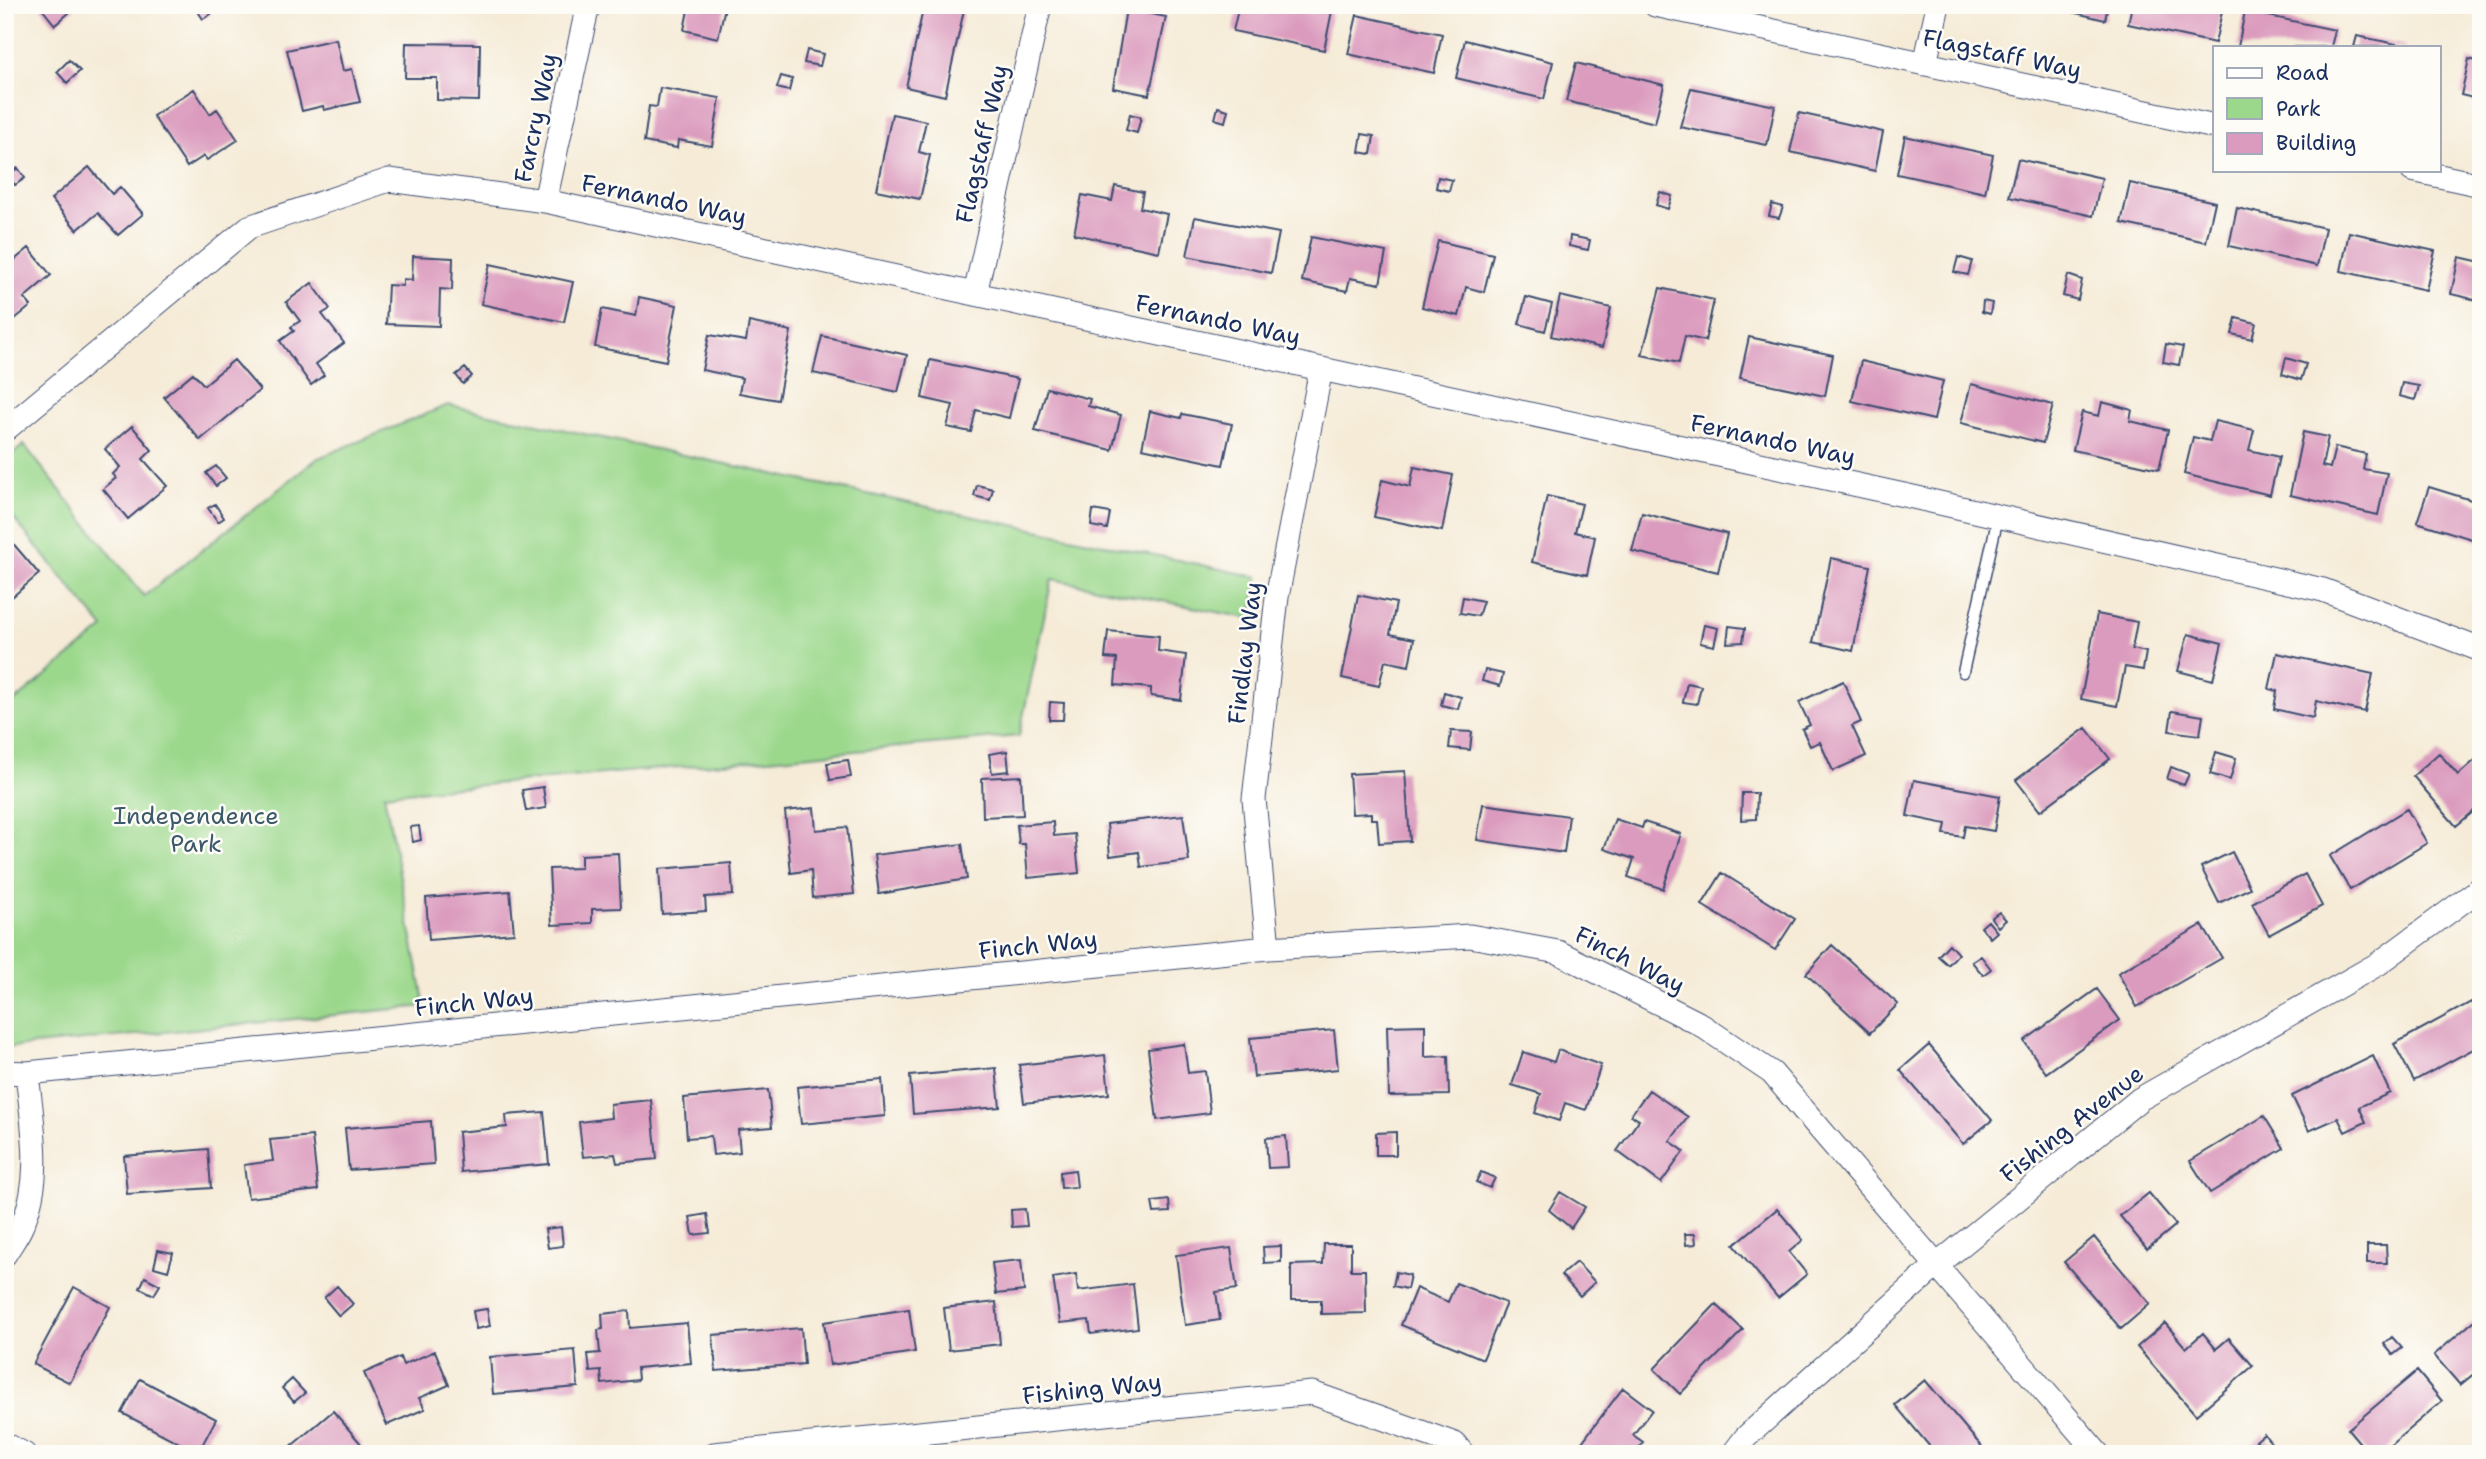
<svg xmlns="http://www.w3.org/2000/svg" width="2486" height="1459" font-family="'Shantell Sans',sans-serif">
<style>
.green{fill:#9bd88c;stroke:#5b8475;stroke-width:2}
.building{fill:#db9bbe}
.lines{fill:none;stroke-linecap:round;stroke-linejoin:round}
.service-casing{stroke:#3c4b70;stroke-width:13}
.minor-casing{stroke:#3c4b70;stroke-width:25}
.service{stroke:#fff;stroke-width:10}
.minor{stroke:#fff;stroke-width:23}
.labels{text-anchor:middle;stroke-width:5;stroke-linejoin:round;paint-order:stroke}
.street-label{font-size:24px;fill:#1b2f5e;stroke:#fdfcf7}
.park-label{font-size:24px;fill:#3b596a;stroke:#fdfcf7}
</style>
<rect width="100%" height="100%" fill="#fdfcf7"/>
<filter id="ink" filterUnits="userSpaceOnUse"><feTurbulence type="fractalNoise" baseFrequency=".0143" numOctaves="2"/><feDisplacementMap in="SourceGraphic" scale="14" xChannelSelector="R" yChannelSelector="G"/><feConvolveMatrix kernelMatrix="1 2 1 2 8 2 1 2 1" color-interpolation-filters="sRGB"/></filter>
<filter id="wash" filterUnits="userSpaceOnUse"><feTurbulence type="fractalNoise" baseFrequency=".00686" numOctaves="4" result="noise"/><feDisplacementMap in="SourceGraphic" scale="28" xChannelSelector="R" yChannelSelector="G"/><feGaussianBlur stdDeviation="1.57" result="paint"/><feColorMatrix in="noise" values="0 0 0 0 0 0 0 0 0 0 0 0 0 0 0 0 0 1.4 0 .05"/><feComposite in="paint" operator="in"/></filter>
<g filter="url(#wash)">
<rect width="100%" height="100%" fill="#f5ebd7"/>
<path class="green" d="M448,405l810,172 -6,42 -200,-40 -33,157 -635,58 41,212 -420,42v-339l99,-81 -99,-120v-48l19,-15 120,151 174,-138z"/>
<g id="blocks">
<path class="building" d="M39,5h39l-23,20z
M204,5h4l3,9 -8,5 -6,-9z
M689,5h41v3l-5,-1 -7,31 -34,-8z
M924,5h16l24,5 -19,86 -39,-9z
M1239,5h67l26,6 -8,39 -91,-19z
M2043,5h65l-3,15z
M2132,5l91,2 -8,36 -87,-19z
M1126,9l40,8 -17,78 -36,-7z
M2245,11l90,19 -4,17h-93z
M1357,15l85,19 -8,39 -86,-19z
M2357,36l49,10v1h-52z
M336,39l7,32 9,-2 8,33 -36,8 -1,-4 -21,5 -15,-61z
M1465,40l88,22 -9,37 -88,-21z
M406,43l74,1 -1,57 -42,-1v-22h-32z
M807,50l16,4 -3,12 -16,-3z
M2469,59l12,3v38l-20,-5z
M69,60l11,11 -13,12 -10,-11z
M1576,63l88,22 -9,38 -89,-22z
M781,76l11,3 -3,12 -12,-3z
M660,88l60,10 -8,48 -34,-6 -1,8 -33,-6 5,-36 8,1z
M1691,88l84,18 -8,39 -87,-18z
M194,89l16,25 7,-5 21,31 -31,20 -3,-4 -17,11 -34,-51z
M1218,107l10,3 -3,12 -10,-3z
M1799,113l84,19 -8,39 -85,-19z
M892,114l34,7 -7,31 11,3 -10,44 -44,-9z
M1130,114l11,3 -4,16 -11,-3z
M1362,134l12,2 -3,18 -12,-2z
M1905,136l88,19 -8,38 -88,-19z
M2018,159l84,19 -9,38 -84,-19z
M89,167l23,27 8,-7 23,27 -25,21 -20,-22 -21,17 -26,-31z
M18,168l7,10 -10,7 -7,-10z
M1438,177l14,3 -3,11 -13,-3z
M2130,183l85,19 -9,40 -85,-19z
M1115,186l28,6 -3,16 27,6 -8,38 -85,-18 8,-39 30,6z
M1660,192l12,4 -4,13 -12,-4z
M1772,204l11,3 -4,11 -10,-2z
M2237,208l88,20 -8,38 -88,-20z
M1195,217l84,16 -8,40 -84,-17z
M2349,232l86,19 -9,39 -85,-19z
M1570,236l20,4 -2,10 -19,-4z
M1311,237l75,15 -6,32 -30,-6 -3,13 -45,-10z
M1438,241l55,13 -9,38 -18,-5 -7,29 -37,-9z
M29,248l22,27 -27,23 7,8 -26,21v-59z
M413,256l40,2 -1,32 -12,-1 -1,37 -53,-2 2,-39 15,1v-7l9,1z
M1958,257l14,4 -4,14 -14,-3z
M2459,257l22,5v39l-30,-7z
M490,264l83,18 -9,40 -83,-18z
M2068,275l14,5 -4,20 -15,-4z
M312,283l18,26 -8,5 22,29 -28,21 8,11 -13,10 -31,-44 14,-10 -3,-4 9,-6 -14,-19z
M1660,288l54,12 -9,41 -20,-5 -6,27 -37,-8z
M1560,296l51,12 -9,40 -51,-12z
M639,297l38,8 -11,56 -71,-14 7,-38 34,7z
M1526,297l26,7 -7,27 -26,-7z
M1983,301l9,2 -2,11 -8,-2z
M2236,318l20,5 -4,16 -20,-5z
M749,322l42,9 -13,69 -39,-7 3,-15 -40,-8 7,-35 37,6z
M822,336l85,19 -9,37 -85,-19z
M1749,337l84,18 -8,41 -85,-18z
M2166,344l17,3 -4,18 -16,-3z
M2286,358l20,6 -5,16 -19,-6z
M234,360l26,30 -60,50 -36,-43 29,-24 11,12z
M930,360l88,19 -9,39 -33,-8 -5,22 -24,-5 6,-22 -31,-7z
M1861,361l82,20 -9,39 -82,-19z
M465,368l7,8 -9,8 -7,-9z
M2402,383l17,3 -4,14 -16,-4z
M1971,384l82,21 -10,38 -82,-20z
M1047,388l43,11 -2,7 33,9 -9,35 -77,-19z
M2102,402l30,8 -2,11 38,9 -9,39 -86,-19 9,-38 17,4z
M1150,411l31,7 1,-4 50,10 -9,41 -81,-17z
M2215,421l39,9 -5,20 30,7 -9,38 -86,-21 9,-37 17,4z
M132,426l20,24 -9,9 24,27 -39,33 -25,-30 13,-11 -3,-4 7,-7 -15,-18z
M2303,432l25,5 -6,29 8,2 5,-21 31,7 -3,15 24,4 -9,42 -88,-20z
M216,466l10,12 -10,8 -10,-13z
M1414,467l39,8 -11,56 -68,-14 8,-37 28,7z
M977,485l16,4 -3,11 -16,-4z
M2429,487l52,16v39l-64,-20z
M1547,496l35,8 -7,28 20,5 -8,38 -55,-13z
M215,504l9,14 -6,4 -10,-14z
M1093,510l17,3 -3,16 -16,-3z
M1642,513l85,21 -9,38 -86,-21z
M5,534l34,40 -34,29z
M1831,558l39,8 -17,85 -40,-9z
M1358,595l38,8 -6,31 24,5 -5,27 -24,-5 -6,25 -37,-8z
M1463,597l20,4 -5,15 -18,-3z
M2097,614l40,8 -5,27 14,3 -3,18 -18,-3 -8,39 -36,-7z
M1704,625l14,3 -4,18 -14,-3z
M1729,626l16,2 -2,14 -16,1z
M1108,631l51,5 -1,15 28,4 -5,45 -30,-4v-8l-36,-3 2,-26 -12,-1z
M2188,634l34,9 -9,37 -35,-9z
M2277,653l96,21 -8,38 -49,-11 -3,17 -39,-9 3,-18 -8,-2z
M1485,670l18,4 -3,12 -18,-5z
M1843,681l18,41 -9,4 14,30 -33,15 -13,-29 -10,4 -8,-17 8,-4 -11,-23z
M1687,683l14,3 -4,18 -14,-2z
M1444,692l17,5 -3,12 -17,-4z
M1050,702l14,1 -1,17h-14z
M2172,711l31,5 -3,19 -31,-4z
M2086,728l24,31 -70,52 -24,-31z
M1451,731l21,1 -2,18 -21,-2z
M1007,751l2,20 -17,2 -3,-19z
M2216,752l20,6 -6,22 -20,-6z
M2439,753l19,22 23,-20v50l-25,21 -43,-50z
M848,760l3,17 -21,3 -3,-17z
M2171,767l18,7 -5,11 -17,-6z
M1405,771l5,70 -31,2 -2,-24h-6v-6l-19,1 -3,-40z
M1021,776l2,39 -40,2 -1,-39z
M1914,780l86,16 -6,35 -29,-5 -2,11 -19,-3 2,-10 -39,-8z
M543,787l3,21 -20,3 -4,-21z
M1742,793h15l-1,26 -15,1z
M1483,804l86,12 -5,37 -87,-13z
M814,808l2,22 31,-3 7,67 -41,4 -2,-28 -20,3 -6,-62z
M2407,809l20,34 -77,47 -20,-34z
M1183,815l6,46 -48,6 -2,-15 -29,4 -3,-32z
M1615,819l27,9 2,-6 37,12 -18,55 -35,-12 6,-18 -30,-10z
M1053,822l1,14 21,-2 4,39 -51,5 -3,-34h-6l-2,-19z
M419,826l2,14 -8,2 -3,-15z
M962,844l5,35 -88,15 -5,-39z
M2232,852l18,36 -31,15 -18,-36z
M618,853l3,55 -29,1v14l-40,2 -3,-56 32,-1v-13z
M731,863l2,32 -28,2 1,14 -44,3 -3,-45z
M1722,873l73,46 -20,31 -73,-45z
M2305,874l17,32 -53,29 -17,-32z
M510,891l4,42 -85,7 -3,-42z
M1999,912l7,8 -8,7 -7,-9z
M1988,921l9,11 -7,6 -9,-11z
M2202,925l20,33 -85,49 -19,-34z
M1949,944l9,10 -10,11 -10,-9z
M1832,945l66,59 -28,29 -64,-59z
M1981,956l10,13 -8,6 -11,-13z
M2097,989l23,31 -74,53 -22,-32z
M2471,1002l10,17v26l-67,36 -20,-37z
M1425,1025v32l23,-1 1,39 -60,1 -2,-70z
M1334,1030l4,39 -84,8 -4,-39z
M1184,1044l4,29 17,-2 5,42 -53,7 -9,-71z
M1929,1045l63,75 -29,24 -63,-74z
M1558,1050l43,15 -15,45 -21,-7 -6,18 -24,-8 6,-19 -29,-9 11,-33 31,10z
M1105,1055l4,39 -85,9 -5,-38z
M2373,1056l17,37 -31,14 7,15 -21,10 -7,-14 -29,13 -17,-35z
M996,1068l4,39 -87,7 -3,-38z
M882,1079l3,37 -84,8 -4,-37z
M768,1090l4,37 -34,3 2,22 -27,3 -2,-19 -24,2 -3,-40z
M1649,1090l39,27 -18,24 14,10 -23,32 -44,-32 22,-31 -8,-5z
M651,1100l6,59 -40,4 -2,-9 -32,3 -4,-35 32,-4 -1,-14z
M544,1112l5,52 -88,8 -3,-40 49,-5 -1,-12z
M2264,1116l20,32 -74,45 -20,-32z
M431,1121l3,43 -85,6 -4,-42z
M1396,1132v23h-20v-22z
M312,1136l6,54 -70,8 -4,-33 29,-4 -3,-21z
M1286,1136l2,31 -20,1 -2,-30z
M208,1149l3,39 -84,6 -3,-38z
M1075,1170l2,17 -16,1 -1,-16z
M1481,1172l14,6 -5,10 -14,-6z
M1560,1192l25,15 -14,21 -22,-18z
M2149,1193l27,32 -29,24 -27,-33z
M1169,1200l1,12 -16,1 -2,-11z
M1025,1209l2,17 -15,1 -1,-17z
M1777,1209l26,31 -14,12 18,22 -29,24 -44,-53z
M707,1214l3,19 -17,2 -3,-18z
M561,1227l2,19 -15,2 -3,-19z
M1685,1234h10l1,10 -10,1z
M2094,1237l56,67 -29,25 -57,-67z
M1324,1244h27v26h14l1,43 -45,1v-14h-30v-35l32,-1z
M2367,1245h19l1,18h-20z
M1281,1246v16l-17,1 -1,-16z
M1231,1248l6,41 -21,3 4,28 -35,5 -9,-70z
M158,1250l15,3 -5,18 -14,-4z
M1021,1260l3,31 -28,3 -4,-31z
M1576,1262l19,20 -15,14 -19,-21z
M1396,1272l14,3 -3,14 -14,-3z
M1076,1274l2,17 55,-7 5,44 -47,6 -2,-14 -29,3 -7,-45z
M145,1277l15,8 -6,10 -14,-7z
M1456,1283l50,20 -23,56 -82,-34 15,-37 32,14z
M337,1286l16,18 -14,12 -15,-18z
M74,1287l36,20 -40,76 -37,-19z
M996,1302l4,42 -51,6 -5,-42z
M1716,1304l27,26 -63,64 -26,-25z
M487,1309l3,17 -14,3 -3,-18z
M909,1309l6,43 -85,13 -6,-43z
M629,1311l1,17 57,-5 4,40 -54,5 1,12 -36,4 -1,-13 -11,1 -2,-18 12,-1 -2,-23 5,-1 -1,-15z
M2481,1315v53l-21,17 -26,-30z
M2165,1323l21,25 17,-15 13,16 13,-11 24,28 -57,49 -59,-68z
M801,1328l3,36 -88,7 -3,-36z
M2392,1337l10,11 -9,7 -9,-11z
M575,1350l3,37 -85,7 -3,-37z
M435,1351l14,34 -30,13 6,11 -38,16 -23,-52 36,-16 3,8z
M2417,1371l25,30 -62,53h-11l-21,-25z
M140,1379l76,40 -18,34 -76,-40z
M292,1379l13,14 -11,9 -12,-14z
M1925,1380l57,67 -8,7h-38l-41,-49z
M1623,1388l29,22 -19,25 10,7 -9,12h-52l-6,-4z
M333,1411l29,34 -10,9h-70z
M2264,1434l16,20h-39z"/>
</g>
</g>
<g filter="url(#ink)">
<use href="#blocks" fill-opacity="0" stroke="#3c4b70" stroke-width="2"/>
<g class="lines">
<g class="service-casing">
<path id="service" d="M1963,672l35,-155"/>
</g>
<g class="minor-casing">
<path id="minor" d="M1655,5l560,122
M1925,64l13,-59
M2412,170l69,15
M545,201l43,-196
M975,294l65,-289
M5,430l244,-203 140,-47 156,21 1368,296 410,93 158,60
M1268,948l-14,-149 23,-202 44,-228
M5,1072l22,1 1241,-125 202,-12 88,16 140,71 74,50 326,381
M5,1254c6,-10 13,-19 17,-29 22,-47 10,-102 5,-152
M5,1444l19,10
M714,1454l598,-61 143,51 8,10
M1733,1454l13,-17 191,-172 203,-166 238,-135 103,-76"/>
</g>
<use href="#service" class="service"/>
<use href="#minor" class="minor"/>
</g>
</g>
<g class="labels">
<g class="street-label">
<text transform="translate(2002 54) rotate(12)" y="8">Flagstaff Way</text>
<text transform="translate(536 118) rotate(-78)" y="8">Farcry Way</text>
<text transform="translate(982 144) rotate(-77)" y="8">Flagstaff Way</text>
<text transform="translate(664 200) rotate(12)" y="8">Fernando Way</text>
<text transform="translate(1218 320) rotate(12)" y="8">Fernando Way</text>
<text transform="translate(1773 440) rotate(12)" y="8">Fernando Way</text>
<text transform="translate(1245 653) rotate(-83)" y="8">Findlay Way</text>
<text transform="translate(1038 945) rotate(-6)" y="8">Finch Way</text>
<text transform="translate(1630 960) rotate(27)" y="8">Finch Way</text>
<text transform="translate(474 1002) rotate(-6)" y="8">Finch Way</text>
<text transform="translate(2072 1124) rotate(-38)" y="8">Fishing Avenue</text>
<text transform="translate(1092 1389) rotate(-6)" y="8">Fishing Way</text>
</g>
<g class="park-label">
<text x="196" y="824">Independence<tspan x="196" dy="28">Park</tspan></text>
</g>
</g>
<rect width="2486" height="1459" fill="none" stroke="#fdfcf7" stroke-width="28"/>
<rect x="2213" y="46" width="228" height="126" fill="#fdfcf7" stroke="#a3aaba" stroke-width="2"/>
<rect x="2227" y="68" width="35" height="10" fill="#ffffff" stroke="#a3aaba" stroke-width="2"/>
<text x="2276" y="80" font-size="21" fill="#1b2f5e">Road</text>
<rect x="2227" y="98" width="35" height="21" fill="#9bd88c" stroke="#a3aaba" stroke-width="2"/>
<text x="2276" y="116" font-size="21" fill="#1b2f5e">Park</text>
<rect x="2227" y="133" width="35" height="21" fill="#db9bbe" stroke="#a3aaba" stroke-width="2"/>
<text x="2276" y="150" font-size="21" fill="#1b2f5e">Building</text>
</svg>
